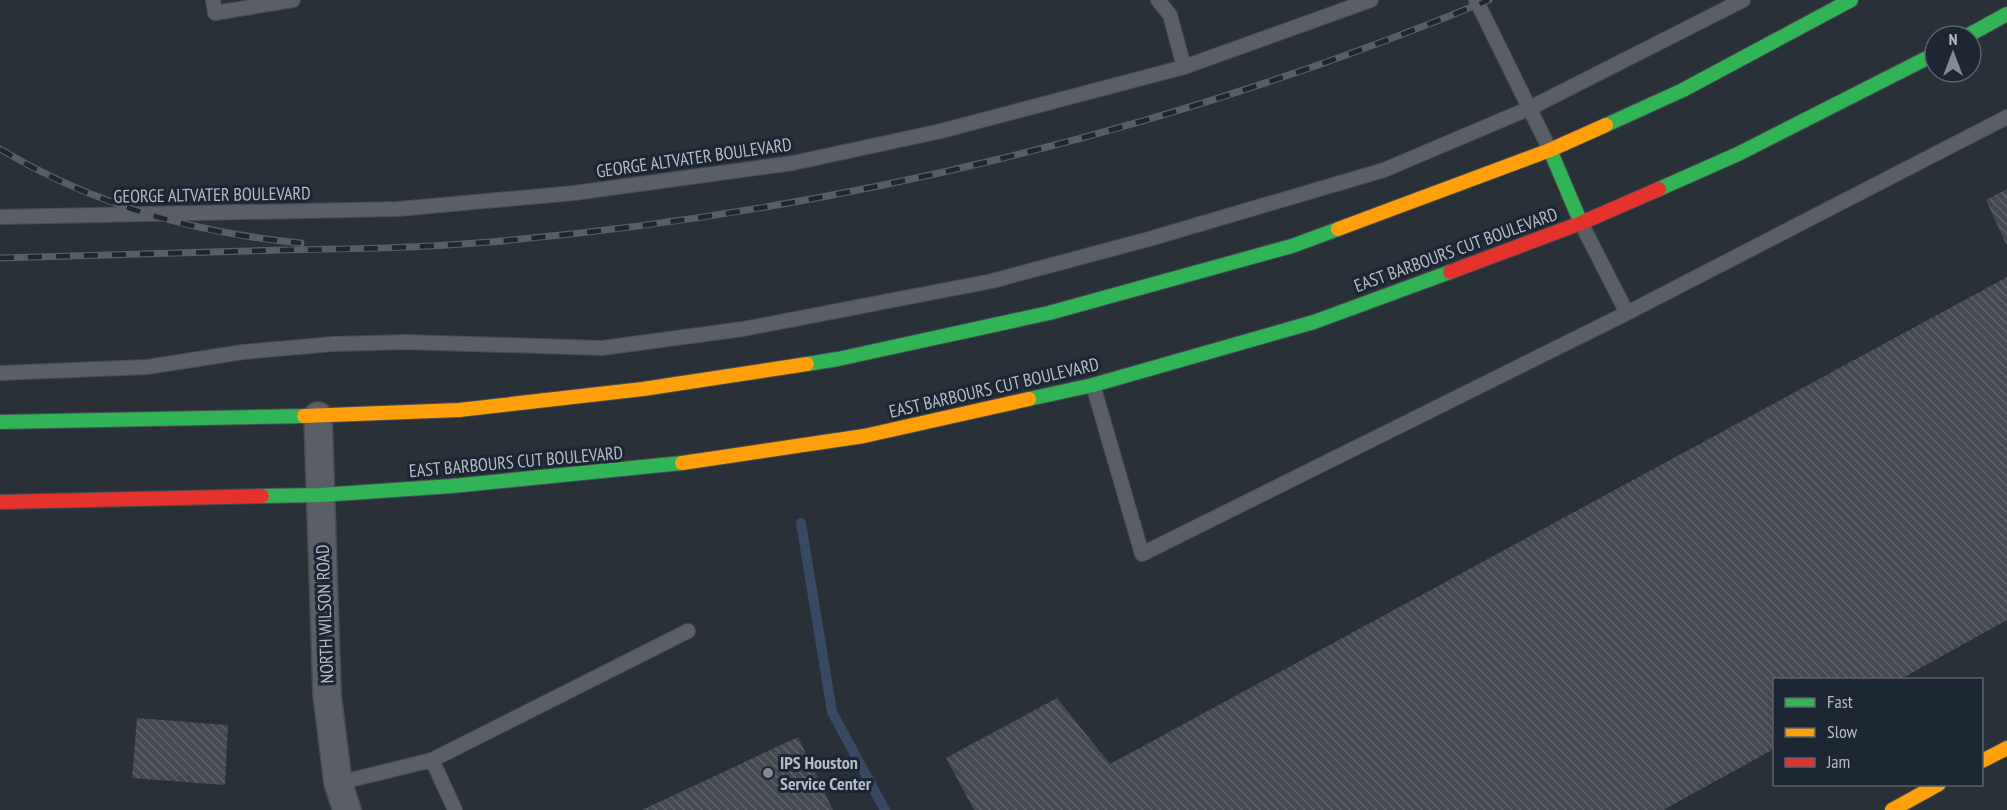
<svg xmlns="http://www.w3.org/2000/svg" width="2007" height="810" font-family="'PT Sans Narrow',sans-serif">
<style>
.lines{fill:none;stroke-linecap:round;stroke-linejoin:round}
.stream{stroke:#384963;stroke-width:10}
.building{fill:url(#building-back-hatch)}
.lane-casing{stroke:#484c53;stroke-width:16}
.street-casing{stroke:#484c53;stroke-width:30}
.fast-casing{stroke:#484c53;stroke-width:16}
.slow-casing{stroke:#484c53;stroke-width:16}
.jam-casing{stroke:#484c53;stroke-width:16}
.lane{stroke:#5a5e66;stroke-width:14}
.street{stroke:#5a5e66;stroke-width:27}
.fast{stroke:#30b455;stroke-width:14}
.slow{stroke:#ff9f0a;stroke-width:14}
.jam{stroke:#e5322d;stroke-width:14}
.rail-casing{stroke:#595d64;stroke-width:7}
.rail{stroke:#1d2633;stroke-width:4.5;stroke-dasharray:14;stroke-linecap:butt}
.poi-dot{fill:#848b96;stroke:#1d2633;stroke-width:2}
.labels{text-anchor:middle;stroke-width:6;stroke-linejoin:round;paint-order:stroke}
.street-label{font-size:18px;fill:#b4bcc9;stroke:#1d2633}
.poi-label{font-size:18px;font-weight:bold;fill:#b4bcc9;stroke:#1d2633;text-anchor:start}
</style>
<defs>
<pattern id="building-back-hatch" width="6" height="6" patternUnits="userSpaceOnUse" patternTransform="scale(1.5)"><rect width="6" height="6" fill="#444950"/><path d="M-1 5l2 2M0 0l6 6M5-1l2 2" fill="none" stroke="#5d6168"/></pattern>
</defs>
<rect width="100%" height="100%" fill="#2a3038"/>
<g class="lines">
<path class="stream" d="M801,523l31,189 53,98"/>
</g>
<path class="building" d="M2007,189v57l-21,-46z
M2007,277v343l-108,60h-125v69l-111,61h-689l-28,-52 111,-60 53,66z
M137,718l91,7 -3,60 -93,-7z
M798,737l35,73h-191z"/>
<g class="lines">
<g class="lane-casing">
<path id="lane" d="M213,0l2,13 78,-13
M1158,0l12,15 14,52
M1476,0l74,150
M0,217l398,-8 176,-16 219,-30 148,-32 243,-64 187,-67
M1581,223l46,90 380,-196
M0,373l147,-6 96,-15 90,-8 74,-2 195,6 141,-19 249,-48 157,-42 235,-69 146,-62 213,-108
M1093,385l49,169 485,-241
M432,760l23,50
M338,783l94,-23 256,-129"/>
</g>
<g class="street-casing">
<path id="street" d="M318,416l9,278 11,89 9,27"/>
</g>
<g class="fast-casing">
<path id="fast" d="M1967,36l40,-22
M1606,125l77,-35 168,-90
M1550,150l31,73
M1659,189l79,-35 197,-100
M807,364l31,-5 211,-46 243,-67 46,-17
M1029,399l64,-14 221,-63 136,-50
M0,422l304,-6
M262,496l59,-1 131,-9 230,-23"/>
</g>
<g class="slow-casing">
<path id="slow" d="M1338,229l212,-79 56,-25
M304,416l155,-6 184,-21 164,-25
M682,463l182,-27 165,-37
M1982,761l25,-13
M1892,810l47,-26"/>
</g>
<g class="jam-casing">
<path id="jam" d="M1450,272l131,-49 78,-34
M0,502l262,-6"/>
</g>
<use href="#lane" class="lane"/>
<use href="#street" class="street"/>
<use href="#fast" class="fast"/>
<use href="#slow" class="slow"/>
<use href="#jam" class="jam"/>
<g class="rail-casing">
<path id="rail" d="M0,149c93,56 194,84 301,94
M0,258c94,-3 189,-5 283,-8 69,-1 138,-2 206,-8 343,-29 682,-111 1000,-242"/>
</g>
<use href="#rail" class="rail"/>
</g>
<circle class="poi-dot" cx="768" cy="773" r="6"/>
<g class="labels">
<g class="street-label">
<text transform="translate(694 158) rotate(-8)" y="6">GEORGE ALTVATER BOULEVARD</text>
<text transform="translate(212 195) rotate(-1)" y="6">GEORGE ALTVATER BOULEVARD</text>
<text transform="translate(1456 250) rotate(-20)" y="6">EAST BARBOURS CUT BOULEVARD</text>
<text transform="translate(994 388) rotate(-13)" y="6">EAST BARBOURS CUT BOULEVARD</text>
<text transform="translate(516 462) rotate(-5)" y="6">EAST BARBOURS CUT BOULEVARD</text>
<text transform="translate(325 614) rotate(-92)" y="6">NORTH WILSON ROAD</text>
</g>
<g class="poi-label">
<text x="780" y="769">IPS Houston<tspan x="780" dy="21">Service Center</tspan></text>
</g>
</g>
<rect x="1773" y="678" width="210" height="108" fill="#1d2633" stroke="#59626f" stroke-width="1.5"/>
<rect x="1785" y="698" width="30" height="9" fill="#30b455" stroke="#59626f" stroke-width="1.5"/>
<text x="1827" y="708" font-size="18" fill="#b4bcc9">Fast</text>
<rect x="1785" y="728" width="30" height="9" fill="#ff9f0a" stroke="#59626f" stroke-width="1.5"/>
<text x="1827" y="738" font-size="18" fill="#b4bcc9">Slow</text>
<rect x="1785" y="758" width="30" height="9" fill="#e5322d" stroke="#59626f" stroke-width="1.5"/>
<text x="1827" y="768" font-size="18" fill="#b4bcc9">Jam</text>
<g transform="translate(1953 54)"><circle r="28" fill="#1d2633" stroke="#59626f" stroke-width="1.5"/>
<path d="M0-4.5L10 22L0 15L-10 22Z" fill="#848b96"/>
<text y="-9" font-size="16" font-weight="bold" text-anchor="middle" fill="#b4bcc9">N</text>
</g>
</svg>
